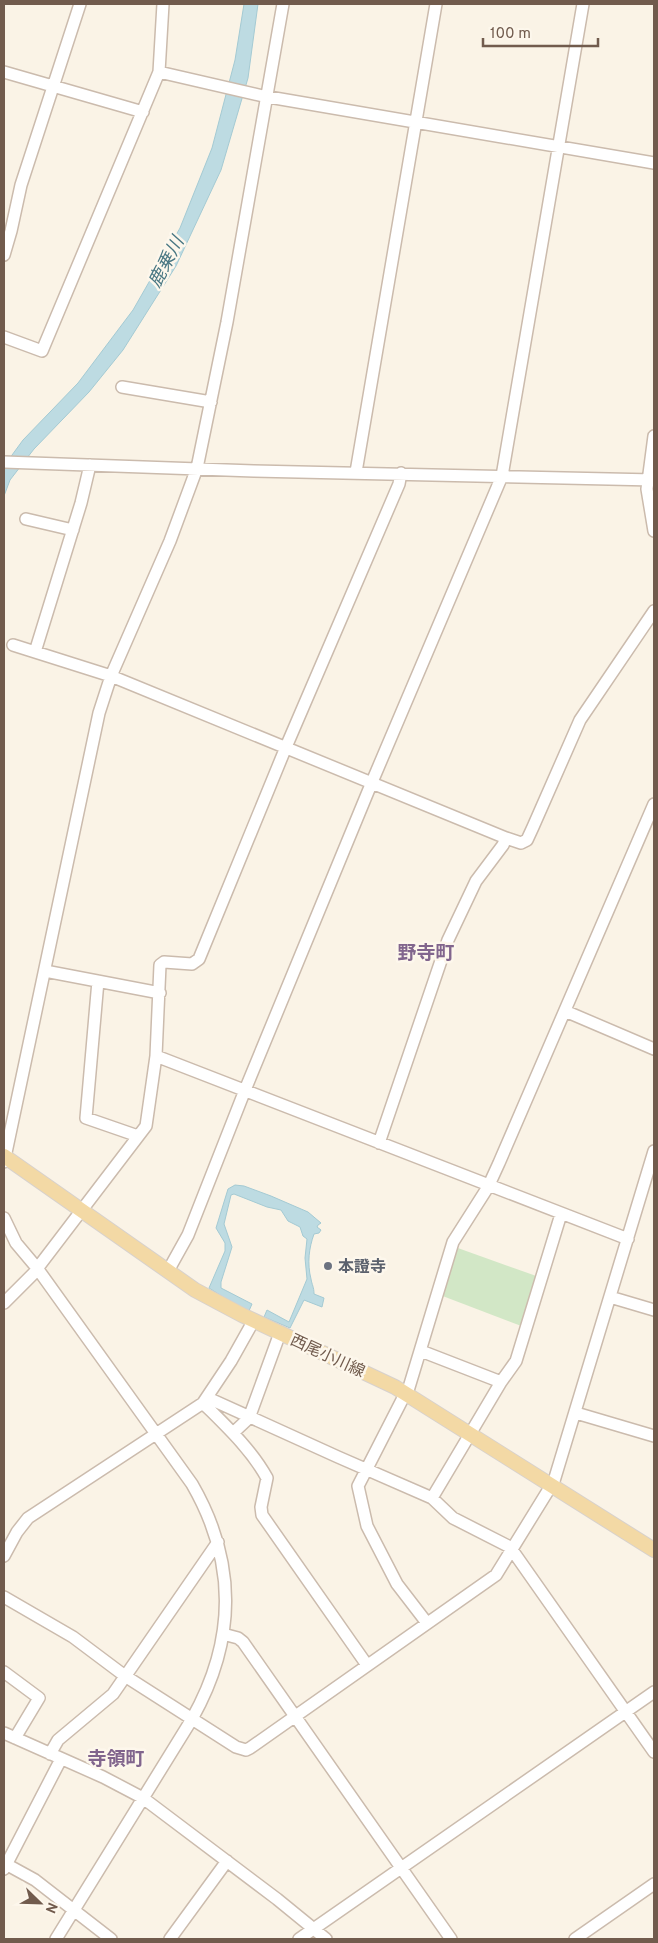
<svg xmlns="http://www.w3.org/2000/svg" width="658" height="1943" font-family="Overpass,'Noto Sans JP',sans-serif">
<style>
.green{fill:#d2e7c6}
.water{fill:#bddbe2;stroke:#a4cad3}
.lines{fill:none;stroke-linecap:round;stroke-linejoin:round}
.minor-casing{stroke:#cbbbad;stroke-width:14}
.major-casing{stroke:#d7d1cd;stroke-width:16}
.minor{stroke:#fff;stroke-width:11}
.major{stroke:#f3d9a5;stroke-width:14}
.worship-dot{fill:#6b7280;stroke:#fdf7ec;stroke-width:2}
.labels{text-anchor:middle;stroke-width:5;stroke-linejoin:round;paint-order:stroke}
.worship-label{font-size:16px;font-weight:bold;fill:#5b616d;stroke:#fdf7ec;text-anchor:start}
.street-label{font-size:16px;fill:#715b4d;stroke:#fdf7ec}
.water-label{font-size:18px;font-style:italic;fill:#497783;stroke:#fdf7ec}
.quarter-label{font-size:19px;font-weight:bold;fill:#81658d;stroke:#fdf7ec}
</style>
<rect width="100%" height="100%" fill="#faf3e6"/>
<path class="green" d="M455,1247l84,30 -15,50 -84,-32z"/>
<path class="water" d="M244,4h14l-10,74 -27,92 -45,96 -53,84 -34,42 -55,57 -24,31 -6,16v-30l19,-26 55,-57 55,-73 47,-82 32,-80 23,-88z
M235,1185l9,1 27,10 37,16 13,11 -3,2 -1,2 4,3 -2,3 -5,1c-5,14 -7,29 -3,45 1,6 3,8 3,15l10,4 -2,9 -18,-7 -14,28 -26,-11 3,-7 22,12 18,-43 -2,-21 2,-19 -4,-3 -3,-9 -12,-6 -7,-11 -14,-3 -33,-13 -3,1 -7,29 8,23 -11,35v6l31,16 -4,9 -39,-25 16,-37v-8l-9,-15 12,-39z"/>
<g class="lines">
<g class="minor-casing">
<path id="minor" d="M4,72l139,40
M159,72l104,24 391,67
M4,255l7,-24 10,-46 59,-181
M4,337l38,14 117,-279 4,-68
M122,387l89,15
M654,436l-7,53 7,42
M4,462l250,9 400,9
M356,472l80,-468
M26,519l47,11
M13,645l98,31 395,162 15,5 6,-3 6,-13 47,-107 74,-109
M35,652l46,-149 9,-38
M45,971l115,22
M98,981l-12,137 52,18
M565,1011l89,38
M156,1056l472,183
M379,1143l69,-203 28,-59 27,-36 3,-7
M4,1162l95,-449 12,-37 59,-135 27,-73 30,-146 56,-318
M4,1218l12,25 21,25 155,216c45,78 44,157 0,235l-136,220
M168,1271l20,-36 57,-145 127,-308 130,-306 81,-472
M610,1297l44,13
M4,1303l29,-29 113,-148 10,-70 4,-91 4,-3 28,2 7,-5 87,-212 113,-263 2,-11
M421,1351l80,31 -69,116
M501,1382l15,-21 45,-147
M208,1398l130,59 94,41 21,20 57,29 144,205
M203,1403c23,23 48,46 64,75l-6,29 1,8 105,150
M576,1413l78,23
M233,1433l16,-15 31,-85
M4,1556l13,-24 11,-14 175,-115 28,-42 23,-41
M4,1597l69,40 52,39 111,71 10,3 4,-2 246,-173 58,-94 100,-330
M427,1623l-30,-39 -30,-58 -9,-40 45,-88 4,-4 46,-152 35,-55 11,-24 155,-359
M223,1634l15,4 5,4 208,297
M4,1672l35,26 -24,40
M4,1733l99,44 40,21 134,101 49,40
M50,1754l8,-14 55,-46 105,-152
M4,1863l31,17 76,59
M4,1869l57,-110
M170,1939l57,-78
M299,1939l355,-247
M575,1939l79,-55"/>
</g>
<g class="major-casing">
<path id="major" d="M4,1156l191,134 47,25 153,72 259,163"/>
</g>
<use href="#minor" class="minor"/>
<use href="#major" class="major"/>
</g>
<circle class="worship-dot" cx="328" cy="1266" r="5"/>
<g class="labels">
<g class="worship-label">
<text x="338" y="1272">本證寺</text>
</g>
<g class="street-label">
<text transform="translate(328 1355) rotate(25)" y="6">西尾小川線</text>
</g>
<g class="water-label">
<text transform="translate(166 262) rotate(-62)" y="6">鹿乗川</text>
</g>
<g class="quarter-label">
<text x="426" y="959">野寺町</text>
<text x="116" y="1765">寺領町</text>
</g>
</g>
<rect width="658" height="1943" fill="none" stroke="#715b4d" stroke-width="10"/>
<g transform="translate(40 1903) rotate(113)" stroke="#fdf7ec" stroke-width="4" paint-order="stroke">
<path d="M0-4L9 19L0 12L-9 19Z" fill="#715b4d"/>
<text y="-8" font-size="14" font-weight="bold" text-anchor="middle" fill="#715b4d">N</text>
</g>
<path d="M483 38v8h115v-8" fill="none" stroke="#715b4d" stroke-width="2.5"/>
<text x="490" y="38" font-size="15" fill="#715b4d" stroke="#fdf7ec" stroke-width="4" paint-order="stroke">100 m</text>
</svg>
